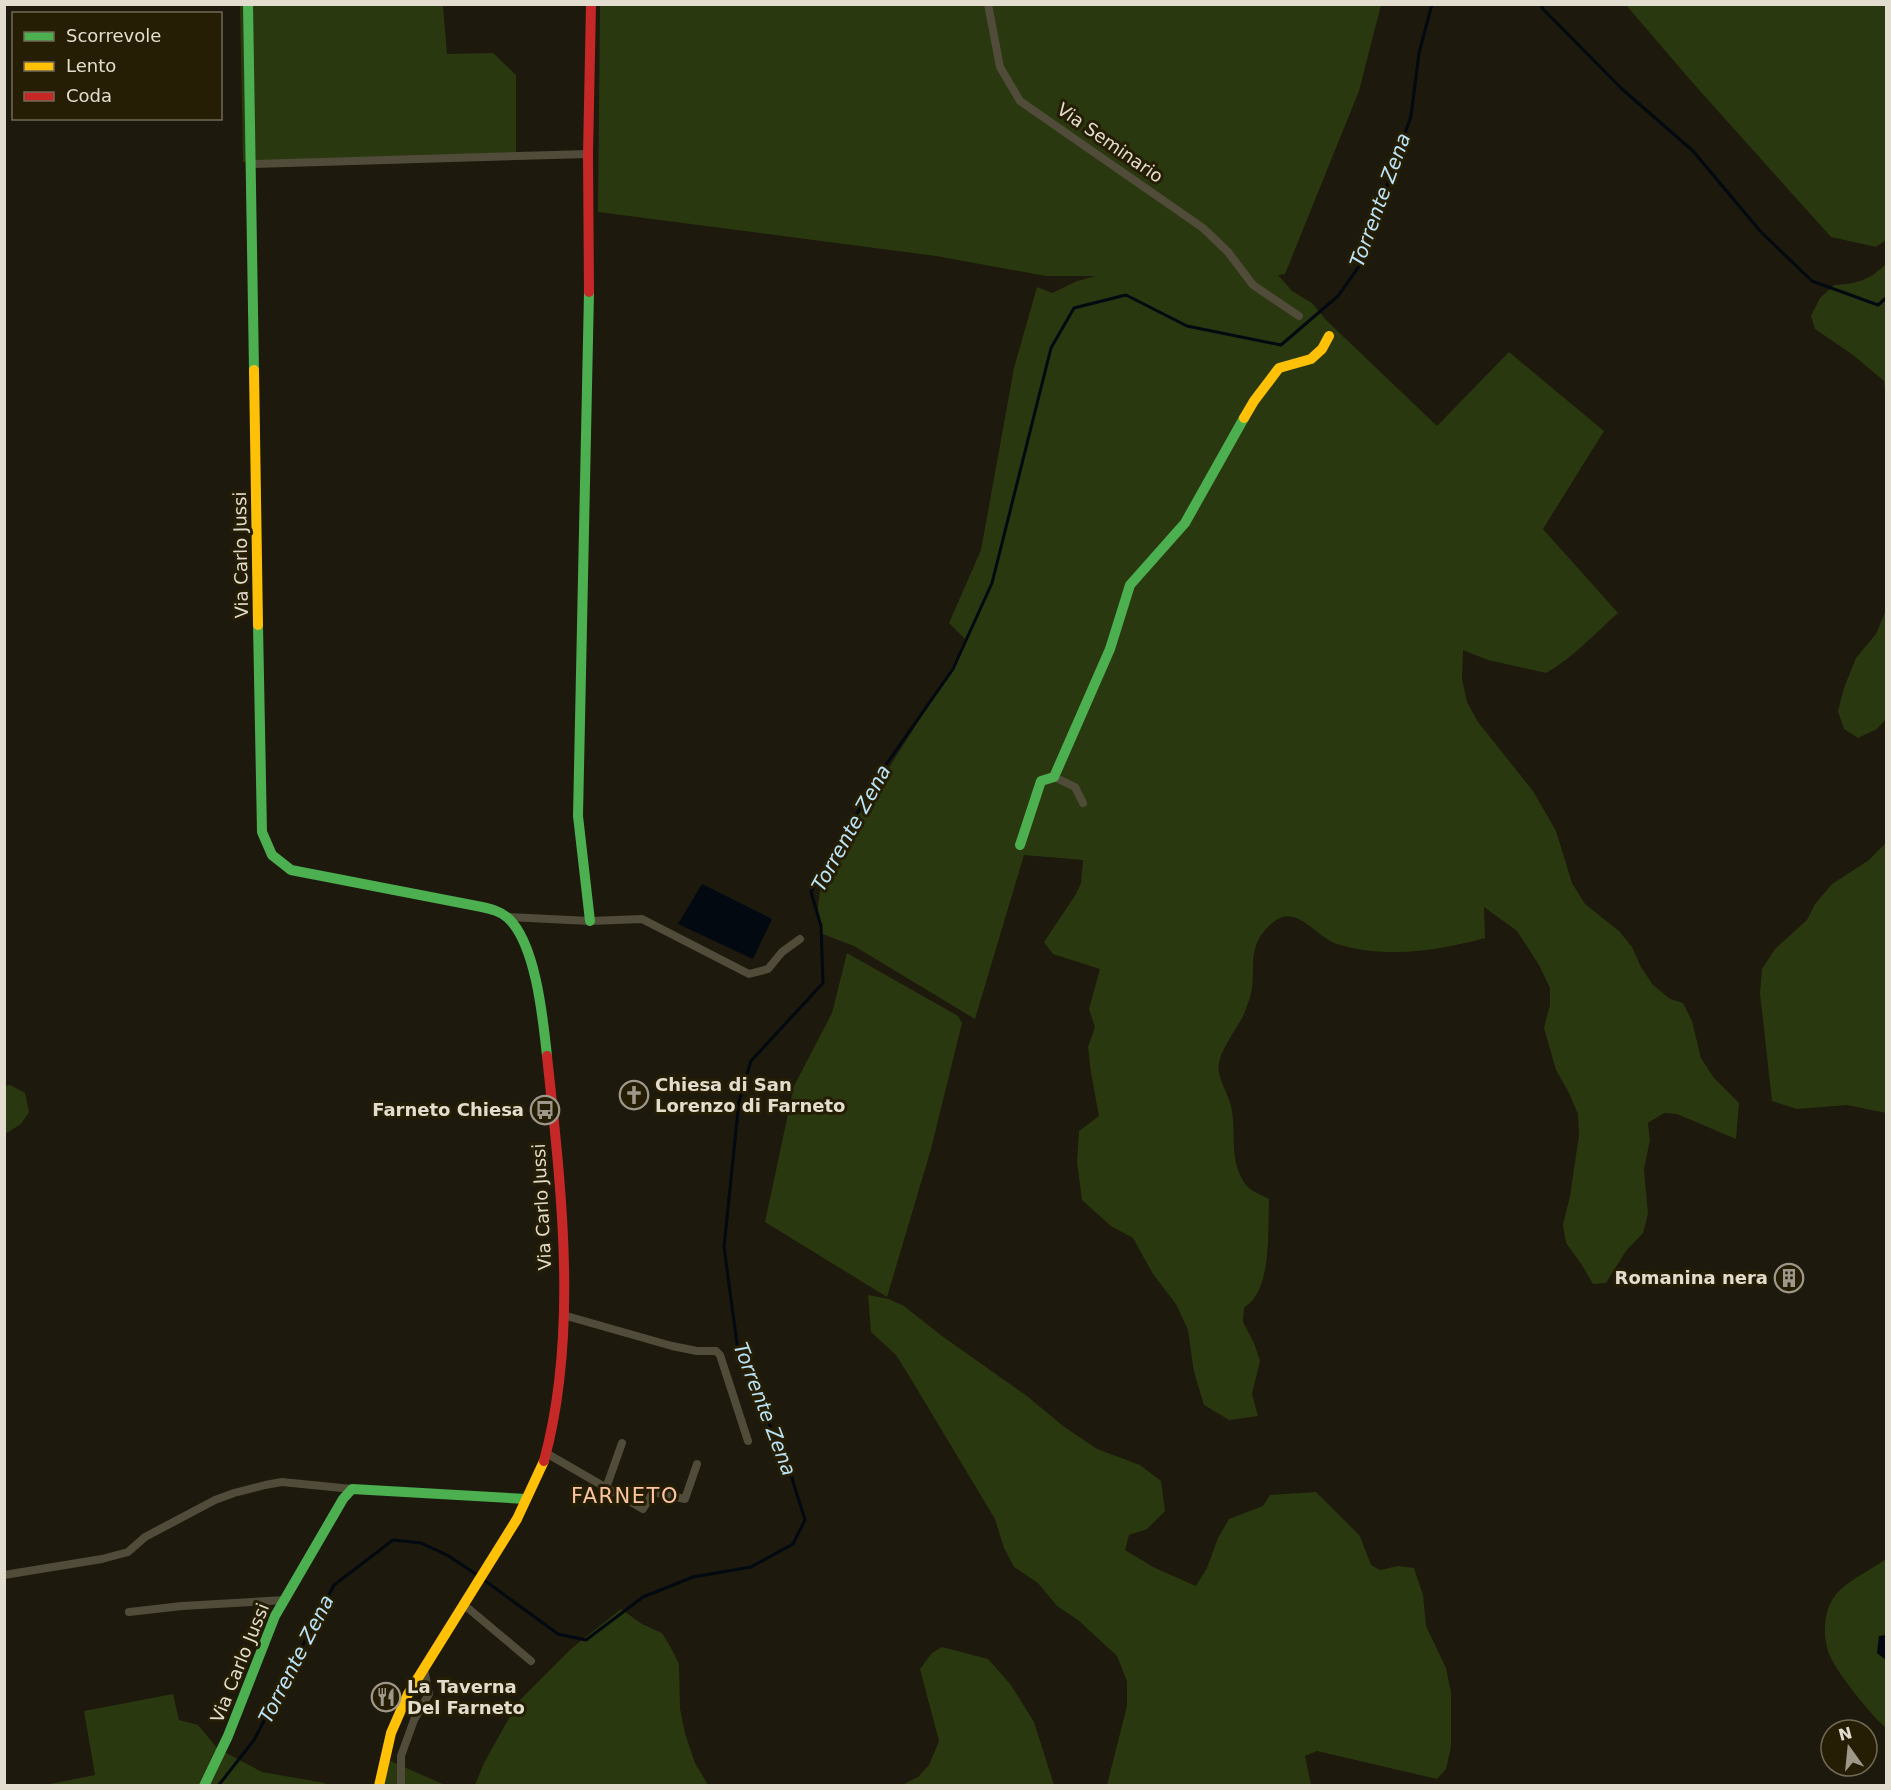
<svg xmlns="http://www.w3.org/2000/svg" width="1891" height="1790" font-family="'DejaVu Sans',sans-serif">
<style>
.green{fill:#2a380f}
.water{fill:#030911}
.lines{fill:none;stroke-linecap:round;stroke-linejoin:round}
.stream{stroke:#030911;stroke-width:3}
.street{stroke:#514b3a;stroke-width:8}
.fast{stroke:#4caf50;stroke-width:10}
.slow{stroke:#ffc107;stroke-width:10}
.jam{stroke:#c62828;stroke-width:10}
.labels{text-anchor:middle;stroke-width:6;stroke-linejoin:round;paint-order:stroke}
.street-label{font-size:18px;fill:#e2ddce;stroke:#251d04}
.poi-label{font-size:18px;font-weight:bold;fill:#e2ddce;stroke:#251d04;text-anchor:start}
.water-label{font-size:20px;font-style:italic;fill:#bbe4f9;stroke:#251d04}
.quarter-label{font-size:21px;letter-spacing:1.5px;fill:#fcc6a0;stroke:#251d04}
</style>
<rect width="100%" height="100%" fill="#1d190c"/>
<path class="green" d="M240,5h203l4,49 46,-1 23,22v80l-108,8 -165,-1z
M600,5h781l-22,86 -74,183 -7,1 14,16 20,12 14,17 111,106 72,-74 95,79 -61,98 75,84c-24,21 -45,45 -72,60l-58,-13 -25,-10 -1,29 5,23 11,20 55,69 23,40 16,52 13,21 34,27 13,16 9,20 12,18 17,14 13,4 9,18 9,37 13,20 25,25 -3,36 -59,-25 -13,-1 -16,10 2,17 -6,29 4,45 -5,19 -17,18 -20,32 -13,1 -11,-19 -16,-22 -3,-18 7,-29 9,-61 -1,-21 -9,-21 -13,-23 -12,-42 6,-23v-17l-11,-23 -22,-34 -33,-24 1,31c-48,13 -99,21 -148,6 -18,-6 -36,-33 -55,-27 -10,4 -21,16 -25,26 -6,14 -3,30 -5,45 -1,8 -5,18 -8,26 -6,13 -23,35 -25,49 -3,14 9,29 12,43 6,27 -3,55 15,79 4,6 16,10 23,14 -1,27 2,77 -15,99 -2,4 -7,7 -10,10l-1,14 11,21 6,18 -8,33 6,22 -29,4 -25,-15 -10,-33 -6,-42 -12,-26 -23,-30 -20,-36 -22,-12 -29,-26 -5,-38 2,-31 20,-15 -8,-43 -3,-26 7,-20 -6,-18 11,-40 -47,-15 -9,-12 32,-48 5,-11 2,-23 -59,-5 -49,164 -121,-73 -34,-13 -2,-25 3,-26 10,-26 30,-44 94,-149 10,-24 -16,-16 32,-73 33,-182 23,-81 15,6 25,-12 19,-5h-50l-110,-20 -338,-44z
M1626,5h260v235l-10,7 -45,-10 -139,-155z
M1886,264v137l-2,-20 -31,-26 -38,-26 -4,-13 9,-18 14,-13c24,-1 35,-5 52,-21z
M1886,610v109l-9,10 -19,9 -14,-9 -6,-18 6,-23 12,-30 20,-24z
M1886,843v270l-39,-8 -50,4 -25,-8 -12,-108 2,-24 13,-20 32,-29 8,-16 17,-20 37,-24z
M847,953l111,63 4,7 -31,126 -44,148 -122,-75 29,-136 38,-73z
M10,1085l15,8 4,19 -8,12 -16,10v-48z
M868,1295l21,4 15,7 38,30 85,60 36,30 34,23 43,16 21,16 4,30 -18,18 -18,6 -4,15 30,18 41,18 11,-18 11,-30 11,-19 34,-13 7,-11 46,-3 44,44 11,29 9,5 18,-4 16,2 9,27 3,31 20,42 5,24v55l-5,22 -9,10 -120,-28 -12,5 6,29h-204l20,-79v-25l-10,-25 -39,-36 -21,-14 -19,-23 -24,-16 -10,-19 -9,-29 -84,-140 -15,-24 -25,-23z
M1886,1559v169c-15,-13 -52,-58 -58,-77 -6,-20 -4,-46 12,-61 13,-12 32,-21 46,-31z
M621,1609l21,15 20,9 9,15 8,16 1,45 5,24 10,30 13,22h-233l9,-22 34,-61 54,-54z
M942,1647l46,12 23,26 23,37 20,63h-152l16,-8 11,-12 10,-24 -19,-72 12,-16z
M173,1694l6,26 19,5 19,23 45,24 63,11v3h-285l55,-11 -11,-64z
M388,1760l57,25 -62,1z"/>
<path class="water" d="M702,884l70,35 -19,40 -75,-35z
M1886,1635v25l-9,-7 2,-17z"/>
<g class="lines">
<path class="stream" d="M1542,4v4l80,81 71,62 68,81 51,49 66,24 8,-7
M218,1786l36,-46 80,-155 59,-45 28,3 26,12 26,17 85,62 28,6 57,-43 50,-20 58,-10 42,-23 12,-24 -19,-61 -35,-73 -13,-35 -14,-104 15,-146 12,-40 72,-78 -2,-57 -10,-34 72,-123 70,-100 39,-86 59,-235 23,-40 52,-13 61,31 94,19 57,-49 22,-31 51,-149 8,-63 13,-49"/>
<path class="street" d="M988,4l12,63 20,34 183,127 25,24 25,33 46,31
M250,164l338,-10
M1054,777l21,10 8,16
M507,917l83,4 52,-2 107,55 19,-5 14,-17 18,-13
M563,1315l109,31 25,5h19l4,4 28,86
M546,1453l97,56 10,-17 32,7 12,-35
M606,1488l16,-45
M4,1575l98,-16 26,-7 17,-15 70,-37 19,-7 31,-8 17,-3 70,7
M469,1609l62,52
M129,1612l53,-6 103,-6
M401,1786v-30l13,-36 15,-26 -5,-25"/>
<path class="fast" d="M248,4l6,366
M589,292l-11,524 12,105
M258,625l4,207 10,23 19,15 191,37c9,2 18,4 26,11 28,26 35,101 39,138
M1020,845l21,-64 13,-4 56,-128 20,-64 55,-62 59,-105
M204,1786l24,-50 47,-120 68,-117 9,-10 174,10"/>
<path class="slow" d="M254,370l4,255
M1244,418l10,-17 25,-33 32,-9 11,-10 7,-13
M379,1786l12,-53 17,-39 109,-175 27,-58"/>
<path class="jam" d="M589,292l-1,-138 3,-150
M544,1461c35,-128 17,-274 3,-405"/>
</g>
<defs>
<g id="church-ring" transform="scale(1.5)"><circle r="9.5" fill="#251d04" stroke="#9d988a" stroke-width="1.5"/><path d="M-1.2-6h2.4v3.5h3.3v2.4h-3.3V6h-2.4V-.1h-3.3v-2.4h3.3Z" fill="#9d988a"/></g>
<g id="bus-ring" transform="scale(1.5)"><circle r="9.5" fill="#251d04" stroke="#9d988a" stroke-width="1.5"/><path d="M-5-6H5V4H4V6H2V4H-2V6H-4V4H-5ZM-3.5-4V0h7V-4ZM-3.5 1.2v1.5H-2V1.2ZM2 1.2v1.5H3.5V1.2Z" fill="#9d988a"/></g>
<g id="building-ring" transform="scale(1.5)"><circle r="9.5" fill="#251d04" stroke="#9d988a" stroke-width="1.5"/><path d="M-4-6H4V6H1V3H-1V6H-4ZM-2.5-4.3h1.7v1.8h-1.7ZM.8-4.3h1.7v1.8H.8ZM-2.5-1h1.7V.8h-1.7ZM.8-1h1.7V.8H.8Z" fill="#9d988a"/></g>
<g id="restaurant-ring" transform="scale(1.5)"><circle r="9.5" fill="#251d04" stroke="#9d988a" stroke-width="1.5"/><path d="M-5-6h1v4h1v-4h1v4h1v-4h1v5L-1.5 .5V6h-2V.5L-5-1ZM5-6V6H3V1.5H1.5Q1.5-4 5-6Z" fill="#9d988a"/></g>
</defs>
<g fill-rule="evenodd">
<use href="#church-ring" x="634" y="1095"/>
<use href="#bus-ring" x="545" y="1110"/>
<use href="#building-ring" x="1789" y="1278"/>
<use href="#restaurant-ring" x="386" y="1697"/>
</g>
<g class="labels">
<g class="street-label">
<text transform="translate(1110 143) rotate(35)" y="6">Via Seminario</text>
<text transform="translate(241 555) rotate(-91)" y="6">Via Carlo Jussi</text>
<text transform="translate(542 1207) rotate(-93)" y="6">Via Carlo Jussi</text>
<text transform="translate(240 1663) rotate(-68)" y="6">Via Carlo Jussi</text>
</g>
<g class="poi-label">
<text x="655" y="1091">Chiesa di San<tspan x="655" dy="21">Lorenzo di Farneto</tspan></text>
<text x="524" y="1116" text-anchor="end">Farneto Chiesa</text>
<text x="1768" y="1284" text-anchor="end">Romanina nera</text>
<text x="407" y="1693">La Taverna<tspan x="407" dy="21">Del Farneto</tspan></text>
</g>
<g class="water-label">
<text transform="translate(1380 200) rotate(-70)" y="7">Torrente Zena</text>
<text transform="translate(851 828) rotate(-61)" y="7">Torrente Zena</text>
<text transform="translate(765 1409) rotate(69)" y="7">Torrente Zena</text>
<text transform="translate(296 1659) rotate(-63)" y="7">Torrente Zena</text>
</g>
<g class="quarter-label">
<text x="625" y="1503">FARNETO</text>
</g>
</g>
<rect width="1891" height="1790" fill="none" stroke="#e2ddce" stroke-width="12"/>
<rect x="12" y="12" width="210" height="108" fill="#251d04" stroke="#716a55" stroke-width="1.5"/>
<rect x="24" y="32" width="30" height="9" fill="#4caf50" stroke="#716a55" stroke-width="1.5"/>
<text x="66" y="42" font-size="18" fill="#e2ddce">Scorrevole</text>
<rect x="24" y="62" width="30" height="9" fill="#ffc107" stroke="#716a55" stroke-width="1.5"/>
<text x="66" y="72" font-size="18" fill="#e2ddce">Lento</text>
<rect x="24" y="92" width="30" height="9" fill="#c62828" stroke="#716a55" stroke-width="1.5"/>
<text x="66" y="102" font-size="18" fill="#e2ddce">Coda</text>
<g transform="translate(1849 1748) rotate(345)"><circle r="28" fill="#251d04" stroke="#716a55" stroke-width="1.5"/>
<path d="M0-4.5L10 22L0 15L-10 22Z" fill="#9d988a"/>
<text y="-9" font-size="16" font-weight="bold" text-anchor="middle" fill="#e2ddce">N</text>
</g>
</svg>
